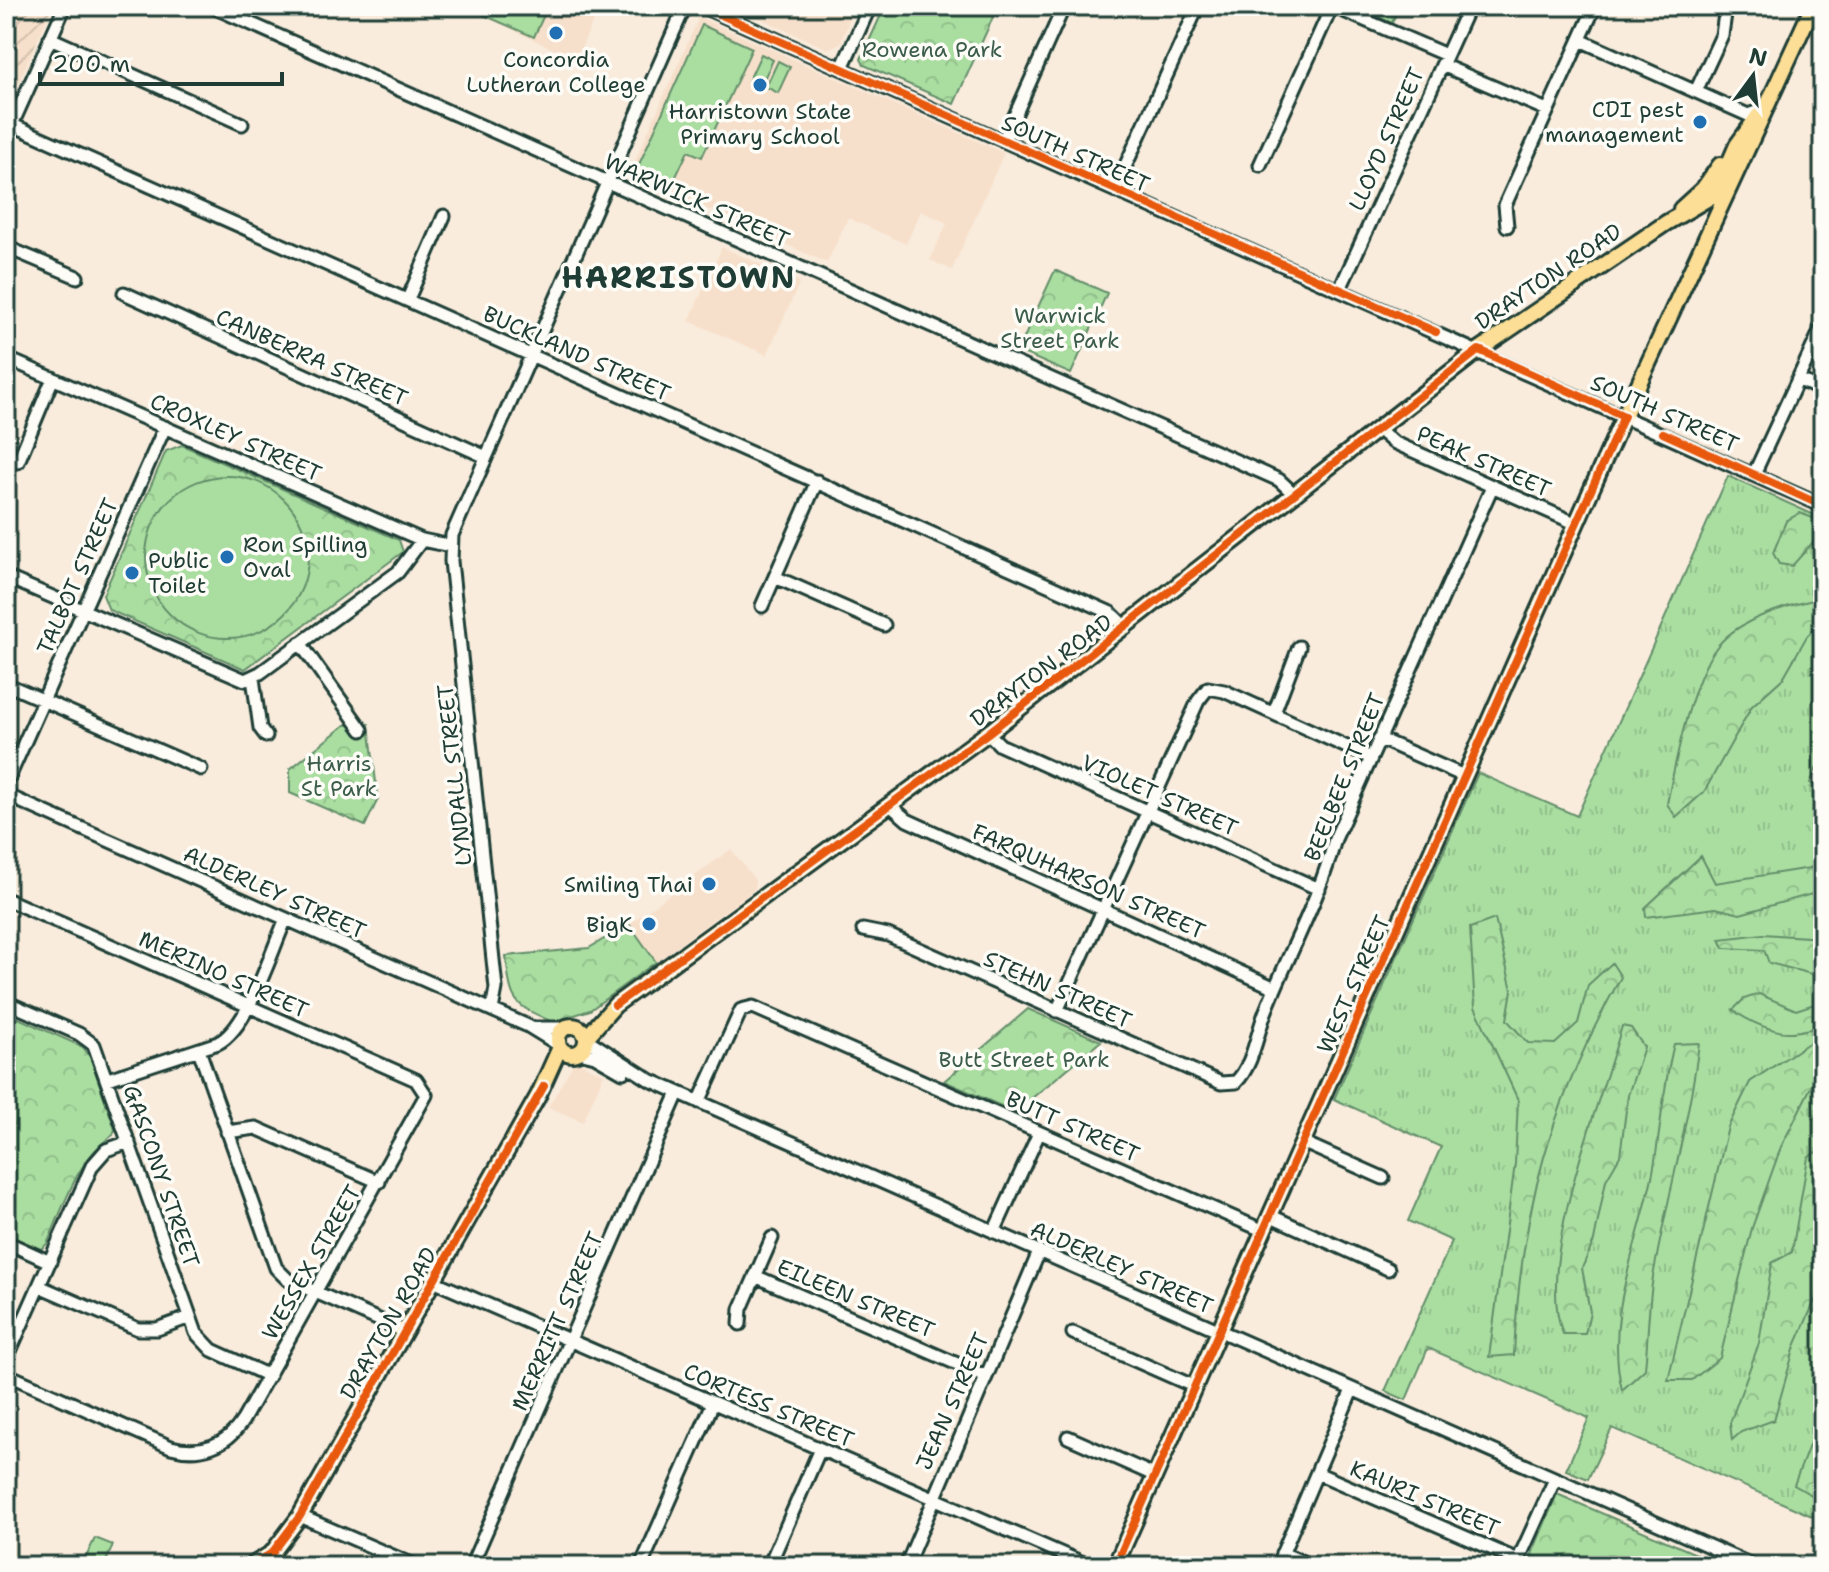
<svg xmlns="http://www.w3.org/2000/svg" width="1829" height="1572" font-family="'Shantell Sans',sans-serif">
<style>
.built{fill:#f7e0cb}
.industrial{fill:url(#industrial-furrows)}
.grass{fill:url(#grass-tufts);stroke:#648e6a;stroke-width:2}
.forest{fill:url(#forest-crowns);stroke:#648e6a;stroke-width:2}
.garden{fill:#aadea1;stroke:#648e6a;stroke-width:2}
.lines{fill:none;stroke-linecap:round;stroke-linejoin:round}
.minor-casing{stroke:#1f3d34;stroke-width:17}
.major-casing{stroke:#1f3d34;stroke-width:20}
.minor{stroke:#fdfcf7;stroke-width:11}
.major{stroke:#fcde96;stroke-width:14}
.cycleway-casing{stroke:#fdfcf7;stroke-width:13}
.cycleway{stroke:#e8590c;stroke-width:8}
.poi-dot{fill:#1f6fb2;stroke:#fdfcf7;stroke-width:3}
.labels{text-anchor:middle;stroke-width:7;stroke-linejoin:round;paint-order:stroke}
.park-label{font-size:22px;fill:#3b5d4a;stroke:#fdfcf7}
.poi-label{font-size:22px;fill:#1f3d34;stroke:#fdfcf7;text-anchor:end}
.street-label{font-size:22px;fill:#1f3d34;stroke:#fdfcf7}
.district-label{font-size:30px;font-weight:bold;letter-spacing:2px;fill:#1f3d34;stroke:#fdfcf7}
</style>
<defs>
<pattern id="industrial-furrows" width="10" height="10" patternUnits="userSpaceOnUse" patternTransform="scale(2)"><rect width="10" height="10" fill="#f7e0cb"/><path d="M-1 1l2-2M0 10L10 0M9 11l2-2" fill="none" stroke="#d3c1af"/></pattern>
<pattern id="grass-tufts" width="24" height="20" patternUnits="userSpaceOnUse" patternTransform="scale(2)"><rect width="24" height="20" fill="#aadea1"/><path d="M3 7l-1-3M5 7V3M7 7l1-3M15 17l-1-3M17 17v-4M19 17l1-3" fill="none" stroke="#92bf8b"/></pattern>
<pattern id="forest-crowns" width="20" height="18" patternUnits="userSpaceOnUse" patternTransform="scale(2)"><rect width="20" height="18" fill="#aadea1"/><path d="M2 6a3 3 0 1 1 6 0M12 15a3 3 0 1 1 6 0" fill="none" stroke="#92bf8b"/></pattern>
</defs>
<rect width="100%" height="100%" fill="#f9ecdd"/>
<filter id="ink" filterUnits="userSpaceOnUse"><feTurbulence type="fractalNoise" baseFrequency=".0125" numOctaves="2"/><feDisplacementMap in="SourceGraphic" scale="16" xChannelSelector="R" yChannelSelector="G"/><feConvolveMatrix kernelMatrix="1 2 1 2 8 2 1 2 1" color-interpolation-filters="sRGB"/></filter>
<g filter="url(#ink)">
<path class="built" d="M463,6h85l10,6 4,-6h38l-24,54z
M732,6h122l-13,37 -13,6z
M699,17l305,136 -52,117 -22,-10 17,-37 -26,-12 -15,33 -58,-26 -21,45 -198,-89z
M722,247l78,35 -33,73 -78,-34z
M731,849l24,31v9l-99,73 -27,-38z
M578,1062l26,12 -21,48 -35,-15 25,-43z"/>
<path class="industrial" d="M6,6h47l-47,104z"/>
<path class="grass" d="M1728,476l95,43v235l-13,29 13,6v732l-211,-93 -24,51 -22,-9 23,-52 -161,-70 -22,52 -21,-9 67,-150 -44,-20 33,-74 -107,-48 144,-326 99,43z"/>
<path class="forest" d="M885,6h113l-44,98 -90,-39 -3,-6z
M1354,6h45l-7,17z
M1055,270l52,23 -36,81 -53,-23z
M182,445l217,95 4,12 -158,117 -136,-59 -6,-15 63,-144z
M1800,513l23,9v9l-31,35 -13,-2 -6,-11 13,-32z
M1823,598v21l-16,17 -24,42 -31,28 -48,86 -28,25 -9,-13c8,-41 26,-135 55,-163 23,-24 70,-37 101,-43z
M369,724l9,75 -13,27 -75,-33v-24l55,-44z
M1701,856l14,27 108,-17v25l-83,23 -24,-6 -70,9 -1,-9z
M1495,919l17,71 -5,30 21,23 27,1 23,-21 10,-38 24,-22 9,14c-70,125 -101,234 -107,378l-25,2 26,-193 3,-64 -43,-93 -5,-79z
M629,924l27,38 -66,48 -37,12c-42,-18 -42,-21 -47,-66l83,-8z
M1763,934l60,4v39l-54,-14 -5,-13 -40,-2 -4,-9z
M1759,994l37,16 15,-5 12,2v21c-13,-1 -21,4 -33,4 -17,1 -44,-12 -57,-22l11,-11z
M1028,1009l73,32 -86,71 -71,-31z
M7,1013l76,34 7,10 25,72 -2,6c-37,24 -48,70 -66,109l-6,5 -35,-15z
M1622,1026l9,2 13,19 -16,48 -8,61 -14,24 -12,61 -12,27 8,44 -5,22h-22c-29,-73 38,-232 59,-308z
M1810,1042l13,5v16l-42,84 -29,81 -32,130 -28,22h-24l60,-253 22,-45z
M1699,1043c-10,80 -32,155 -46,234 -5,30 -5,62 -8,92l-23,21c-18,-76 17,-144 31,-218 8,-43 10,-86 21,-128z
M1823,1148v134l-28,64 -21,74 -33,12 -9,8 -2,-17 29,-80 13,-80 20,-11 16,-95z
M1823,1371v118l-4,10 -25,-14 22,-58z
M1557,1494l167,72h-197z"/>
<path class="garden" d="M463,6h85l-14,31z
M702,25l50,23 -50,109 -14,-6 -17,36 -35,-16z
M761,54l12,6 -12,25 -12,-5z
M778,61l12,6 -12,26 -12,-6z
M146 557a81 81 0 1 1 162 0a81 81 0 1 1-162 0Z
M95,1538l18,7 -9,21h-22z"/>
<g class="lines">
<g class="minor-casing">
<path id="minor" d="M211,6l1068,474 16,15
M701,6l1122,500
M50,38l192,86
M1580,40l168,75 14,-5
M1442,65l105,45
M842,68l28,-62
M1696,91l26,-56 3,-21
M6,122l1105,491 15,15
M6,138l59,-132
M1004,140l60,-134
M1260,165l72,-159 114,49
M1115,189l83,-183
M1507,226l-2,-21 90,-199
M6,247l71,30
M1340,289l129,-283
M124,293l360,163
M408,299l36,-83
M6,358l416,182 29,6
M1798,379l25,12
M1378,429l15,13 184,82
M18,462l35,-84
M1754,474l69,-149
M6,577l239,103 15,-7 138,-101 24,-32
M775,577l109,48
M762,606l55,-125
M300,643l62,87
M253,678l7,50 6,8
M6,684l195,85
M1274,713l25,-66
M988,733l12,12 319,144
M1380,739l84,37
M6,784l159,-357
M6,795l522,231 31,19
M890,805l17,15 368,168
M6,899l410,181 10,15 -183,325c-16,26 -43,35 -72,27l-165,-73
M863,930l25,5 333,148 15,-1c18,-18 21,-51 31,-74 22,-56 53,-110 68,-169l157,-352
M6,1002l73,32 15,11 102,288 16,17 57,26
M492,1010l4,-22 -45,-427 1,-26 233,-529
M1057,1011l141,-310 10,-13 16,3 147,67
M536,1028h28
M586,1039l64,41 1104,486
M199,1050l77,218 12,12 116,51
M579,1052l16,4 28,16
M108,1079l110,-36c31,-16 53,-92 68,-124
M699,1102l42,-92 12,-3 509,223
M227,1132l29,-4 123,54
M1302,1142l81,36
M1269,1215l119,54
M994,1232l45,-99
M6,1242l44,20
M755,1276l230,100
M433,1281l657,285
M39,1286l99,43h19l33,-12
M740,1324l1,-15 31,-71
M1073,1333l120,53
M6,1360l86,-194 14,-16 23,-8
M1068,1437l86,38
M1317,1473l201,87
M300,1516l116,50
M1282,1553l30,13
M1516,1565l39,-86
M471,1566l207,-473
M641,1566l72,-163
M769,1566l51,-117
M906,1566l133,-314
M1277,1566l75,-176"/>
</g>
<g class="major-casing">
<path id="major" d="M1715,196l22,-51 21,-29
M1681,209l22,-20 17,-24
M558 1040a14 14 0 1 1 28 0a14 14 0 1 1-28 0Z
M586,1038l29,-33 373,-272 491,-383 187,-127 58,-34 7,-9
M251,1566l21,-13 28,-37 238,-420 22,-49
M1115,1566l509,-1150 189,-410"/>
</g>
<use href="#minor" class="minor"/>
<use href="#major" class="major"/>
<g class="cycleway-casing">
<path id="cycleway" d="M701,6l735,326
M1663,433l160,73
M615,1005l373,-272 491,-383 145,66 -509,1150
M251,1566l21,-13 28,-37 244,-430"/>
</g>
<use href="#cycleway" class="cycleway"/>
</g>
</g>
<g class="poi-dot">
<circle cx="556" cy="33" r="8"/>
<circle cx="760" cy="85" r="8"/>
<circle cx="1700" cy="122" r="8"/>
<circle cx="227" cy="557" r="8"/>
<circle cx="132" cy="573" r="8"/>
<circle cx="709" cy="884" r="8"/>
<circle cx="649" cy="924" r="8"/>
</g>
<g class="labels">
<g class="park-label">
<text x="932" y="57">Rowena Park</text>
<text x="1060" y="323">Warwick<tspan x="1060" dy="25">Street Park</tspan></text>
<text x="339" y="771">Harris<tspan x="339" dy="25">St Park</tspan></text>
<text x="1024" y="1067">Butt Street Park</text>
</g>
<g class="poi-label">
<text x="556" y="67" text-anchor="middle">Concordia<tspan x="556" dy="25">Lutheran College</tspan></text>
<text x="1684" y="117">CDI pest<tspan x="1684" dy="25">management</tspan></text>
<text x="760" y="119" text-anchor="middle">Harristown State<tspan x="760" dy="25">Primary School</tspan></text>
<text x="243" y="552" text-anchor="start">Ron Spilling<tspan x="243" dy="25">Oval</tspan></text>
<text x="148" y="568" text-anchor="start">Public<tspan x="148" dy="25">Toilet</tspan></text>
<text x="693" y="892">Smiling Thai</text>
<text x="633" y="932">BigK</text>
</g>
<g class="street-label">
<text transform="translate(1386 139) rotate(-66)" y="8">LLOYD STREET</text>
<text transform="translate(1076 153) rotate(24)" y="8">SOUTH STREET</text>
<text transform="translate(697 200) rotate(24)" y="8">WARWICK STREET</text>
<text transform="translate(1548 276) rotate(-34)" y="8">DRAYTON ROAD</text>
<text transform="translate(577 353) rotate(24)" y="8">BUCKLAND STREET</text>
<text transform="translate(312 357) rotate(24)" y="8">CANBERRA STREET</text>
<text transform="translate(1665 413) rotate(24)" y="8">SOUTH STREET</text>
<text transform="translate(236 437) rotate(24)" y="8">CROXLEY STREET</text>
<text transform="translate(1484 461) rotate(24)" y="8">PEAK STREET</text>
<text transform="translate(77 576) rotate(-66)" y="8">TALBOT STREET</text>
<text transform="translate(1041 670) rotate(-37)" y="8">DRAYTON ROAD</text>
<text transform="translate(454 775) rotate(-96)" y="8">LYNDALL STREET</text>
<text transform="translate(1344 777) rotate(-68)" y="8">BEELBEE STREET</text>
<text transform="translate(1160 795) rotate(24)" y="8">VIOLET STREET</text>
<text transform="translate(1089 881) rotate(24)" y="8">FARQUHARSON STREET</text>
<text transform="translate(275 892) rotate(24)" y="8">ALDERLEY STREET</text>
<text transform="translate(224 974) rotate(24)" y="8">MERINO STREET</text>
<text transform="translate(1353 984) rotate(-66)" y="8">WEST STREET</text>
<text transform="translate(1058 989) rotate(24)" y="8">STEHN STREET</text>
<text transform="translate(1073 1126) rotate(24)" y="8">BUTT STREET</text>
<text transform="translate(162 1176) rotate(71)" y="8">GASCONY STREET</text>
<text transform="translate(311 1262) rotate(-60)" y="8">WESSEX STREET</text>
<text transform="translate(1122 1267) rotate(24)" y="8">ALDERLEY STREET</text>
<text transform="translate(856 1298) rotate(23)" y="8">EILEEN STREET</text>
<text transform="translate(557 1321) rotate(-66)" y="8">MERRITT STREET</text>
<text transform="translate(388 1323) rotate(-60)" y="8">DRAYTON ROAD</text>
<text transform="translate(952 1401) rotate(-66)" y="8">JEAN STREET</text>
<text transform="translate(769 1405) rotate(23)" y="8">CORTESS STREET</text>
<text transform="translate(1425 1498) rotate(23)" y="8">KAURI STREET</text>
</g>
<g class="district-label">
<text x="679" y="288">HARRISTOWN</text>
</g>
</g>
<rect width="1829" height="1572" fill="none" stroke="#fdfcf7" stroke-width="32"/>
<rect x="16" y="16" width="1797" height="1540" fill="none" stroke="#1f3d34" stroke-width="3" filter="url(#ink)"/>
<g transform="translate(1753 76) rotate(15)" stroke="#fdfcf7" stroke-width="6" paint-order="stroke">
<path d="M0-6L14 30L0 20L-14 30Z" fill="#1f3d34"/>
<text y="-12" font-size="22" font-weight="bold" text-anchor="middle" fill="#1f3d34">N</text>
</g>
<path d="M40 72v12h242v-12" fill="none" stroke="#1f3d34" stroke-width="4"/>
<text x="52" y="72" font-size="24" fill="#1f3d34" stroke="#fdfcf7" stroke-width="6" paint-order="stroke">200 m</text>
</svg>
